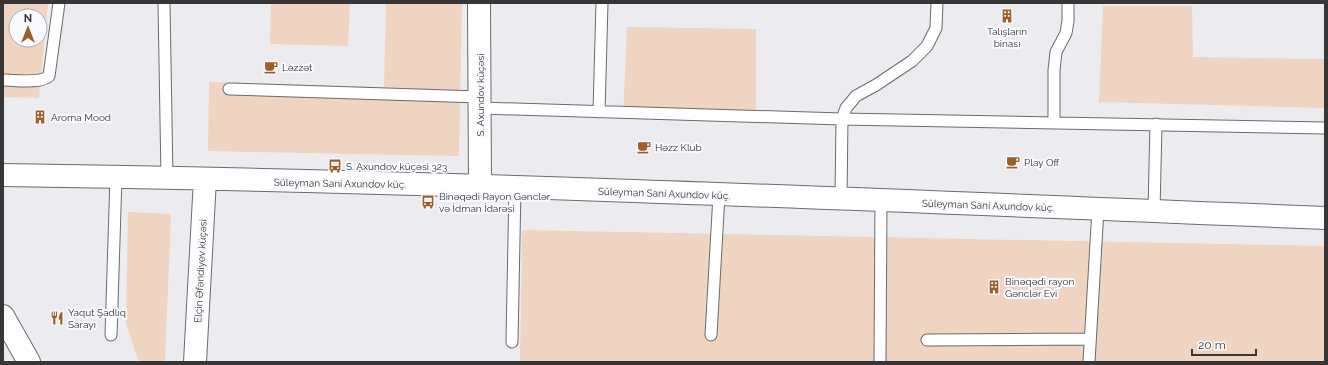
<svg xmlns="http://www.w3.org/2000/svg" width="1328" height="365" font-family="Raleway,sans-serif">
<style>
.green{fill:#eed4c1;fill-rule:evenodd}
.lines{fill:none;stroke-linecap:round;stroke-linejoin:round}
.service-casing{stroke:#6b6b6e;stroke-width:13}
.minor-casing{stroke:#6b6b6e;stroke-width:24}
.tertiary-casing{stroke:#6b6b6e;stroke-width:24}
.service{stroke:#fff;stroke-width:11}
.minor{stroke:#fff;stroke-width:22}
.tertiary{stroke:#fff;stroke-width:22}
.labels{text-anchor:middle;stroke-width:4;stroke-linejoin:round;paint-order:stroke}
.poi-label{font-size:10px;fill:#363637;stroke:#f9fafd;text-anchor:start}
.street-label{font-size:10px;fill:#363637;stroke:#f9fafd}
</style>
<rect width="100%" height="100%" fill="#ececf0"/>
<path class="green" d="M3,3h45l-9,95 -36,-1zM16,16h24v24h-24z
M271,3h79l-2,43 -78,-2z
M386,3h76l-3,153 -251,-5 1,-69 175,5z
M1103,6h89l1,51 132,2v49l-226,-6z
M627,27l129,2v92l-133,-3z
M128,212l43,2 -6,148h-26l-13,-38z
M522,230l803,16v116h-805z"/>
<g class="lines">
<g class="service-casing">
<path id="service" d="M164,3l3,175
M3,80c12,0 38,4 46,-4l10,-73
M229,89l251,8
M480,108l362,11 483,9
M599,112l3,-109
M1054,122v-52l2,-18 10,-19 2,-12v-18
M841,199l1,-80 4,-11 10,-12 20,-11 36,-24 15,-15 9,-18 1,-25
M1154,211l2,-87
M111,335l5,-158
M711,335l8,-140
M927,340l163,-1
M512,342l3,-155
M880,362l1,-162
M1089,362l9,-153"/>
</g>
<g class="minor-casing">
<path id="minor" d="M479,3l1,183"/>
</g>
<g class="tertiary-casing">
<path id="tertiary" d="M3,175c441,6 882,25 1322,43
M3,316l26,46
M195,362l10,-183"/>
</g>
<use href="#service" class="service"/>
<use href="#minor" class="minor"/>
<use href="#tertiary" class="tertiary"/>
</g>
<defs>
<g id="building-bare" transform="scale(1.08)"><path d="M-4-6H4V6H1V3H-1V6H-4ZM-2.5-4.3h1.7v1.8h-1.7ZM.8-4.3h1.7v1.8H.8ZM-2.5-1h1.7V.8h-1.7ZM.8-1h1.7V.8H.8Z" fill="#9e5f27" stroke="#f9fafd" stroke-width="2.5" paint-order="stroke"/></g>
<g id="cafe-bare" transform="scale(1.08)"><path d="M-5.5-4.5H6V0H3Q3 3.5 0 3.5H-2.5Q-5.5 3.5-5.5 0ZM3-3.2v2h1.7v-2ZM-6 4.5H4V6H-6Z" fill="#9e5f27" stroke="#f9fafd" stroke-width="2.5" paint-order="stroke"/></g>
<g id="bus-bare" transform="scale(1.08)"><path d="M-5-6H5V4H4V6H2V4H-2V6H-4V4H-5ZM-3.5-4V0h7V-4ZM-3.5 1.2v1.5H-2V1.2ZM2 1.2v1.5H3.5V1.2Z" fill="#9e5f27" stroke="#f9fafd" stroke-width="2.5" paint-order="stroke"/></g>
<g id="restaurant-bare" transform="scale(1.08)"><path d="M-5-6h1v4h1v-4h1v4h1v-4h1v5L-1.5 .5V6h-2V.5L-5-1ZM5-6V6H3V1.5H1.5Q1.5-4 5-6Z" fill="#9e5f27" stroke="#f9fafd" stroke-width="2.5" paint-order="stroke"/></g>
</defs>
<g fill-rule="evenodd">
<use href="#building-bare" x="1007" y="16"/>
<use href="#cafe-bare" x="271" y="67"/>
<use href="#building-bare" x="40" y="117"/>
<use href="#cafe-bare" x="644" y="147"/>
<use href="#cafe-bare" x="1013" y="162"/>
<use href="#bus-bare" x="335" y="166"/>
<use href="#bus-bare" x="428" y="202"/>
<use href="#building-bare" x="994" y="287"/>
<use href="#restaurant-bare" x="57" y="318"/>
</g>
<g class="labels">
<g class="poi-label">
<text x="1007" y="35" text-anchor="middle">Talışların<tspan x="1007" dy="12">binası</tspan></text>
<text x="282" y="71">Ləzzət</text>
<text x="51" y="121">Aroma Mood</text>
<text x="655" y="151">Həzz Klub</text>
<text x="1024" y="166">Play Off</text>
<text x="346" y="170">S. Axundov küçəsi 323</text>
<text x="439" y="200">Binəqədi Rayon Gənclər<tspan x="439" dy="12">və İdman İdarəsi</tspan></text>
<text x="1005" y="285">Binəqədi rayon<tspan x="1005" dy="12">Gənclər Evi</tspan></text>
<text x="68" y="316">Yaqut Şadlıq<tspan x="68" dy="12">Sarayı</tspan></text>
</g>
<g class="street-label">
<text transform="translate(480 95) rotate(-90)" y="4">S. Axundov küçəsi</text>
<text transform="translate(340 183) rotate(1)" y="4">Süleyman Sani Axundov küç.</text>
<text transform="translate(664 193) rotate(2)" y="4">Süleyman Sani Axundov küç.</text>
<text transform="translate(988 205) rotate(2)" y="4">Süleyman Sani Axundov küç.</text>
<text transform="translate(200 271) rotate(-87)" y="4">Elçin Əfəndiyev küçəsi</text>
</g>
</g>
<rect width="1328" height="365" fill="none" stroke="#363637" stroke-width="8"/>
<g transform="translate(28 28)"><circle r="19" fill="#f9fafd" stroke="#abacae"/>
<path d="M0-3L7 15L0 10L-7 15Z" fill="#9e5f27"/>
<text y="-6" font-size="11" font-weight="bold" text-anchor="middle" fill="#363637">N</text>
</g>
<path d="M1192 349v6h64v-6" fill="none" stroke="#363637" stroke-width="2"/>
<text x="1198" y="349" font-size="12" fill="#363637" stroke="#f9fafd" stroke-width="3" paint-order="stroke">20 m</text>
</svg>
